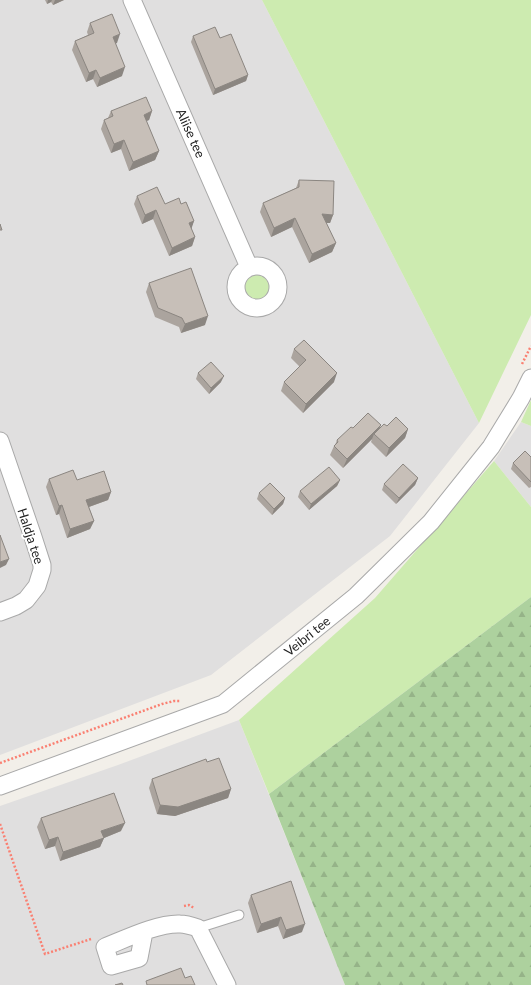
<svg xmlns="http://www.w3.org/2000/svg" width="531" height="985" font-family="Lato,sans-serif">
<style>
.residential{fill:#e0dfdf}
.grass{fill:#cdebb0}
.forest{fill:url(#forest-firs)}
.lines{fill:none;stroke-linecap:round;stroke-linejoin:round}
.service-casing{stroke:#a9a9a9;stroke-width:11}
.minor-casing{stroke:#a9a9a9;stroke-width:19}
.path{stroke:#fa8072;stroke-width:2.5;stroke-dasharray:2 2;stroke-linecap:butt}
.service{stroke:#fff;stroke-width:9}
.minor{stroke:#fff;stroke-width:17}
.wall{fill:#aba49e}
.shaded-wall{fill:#8b8681}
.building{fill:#c7bfb8;stroke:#8b8681}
.labels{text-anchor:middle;stroke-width:4;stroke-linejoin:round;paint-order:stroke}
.street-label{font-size:13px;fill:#222;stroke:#fff}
</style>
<defs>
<pattern id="forest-firs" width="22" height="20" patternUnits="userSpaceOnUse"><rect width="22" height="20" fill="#add19e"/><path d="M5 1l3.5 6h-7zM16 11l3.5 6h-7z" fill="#95b388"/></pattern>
</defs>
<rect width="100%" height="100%" fill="#f2efe9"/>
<path class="residential" d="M0,0h262l217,423 -89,113 -179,139 -211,80z
M521,422l10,4v81l-37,-46z
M239,720l106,265h-345v-179l118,-41z"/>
<path class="grass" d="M262,0h269v315l-52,108z
M240 287a16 16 0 1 1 32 0a16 16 0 1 1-32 0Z
M531,400v26l-10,-4z
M494,461l37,46v90l-262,197 -30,-74 136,-122z"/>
<path class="forest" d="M531,597v388h-186l-76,-191z"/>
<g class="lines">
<g class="service-casing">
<path id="service" d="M198,928l41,-13"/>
</g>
<g class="minor-casing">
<path id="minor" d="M132,0l117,267
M236 287a21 21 0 1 1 42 0a21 21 0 1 1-42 0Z
M0,441l33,96 9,28v5l-5,16 -11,14 -10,6 -16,6
M0,786l223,-82 133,-108 75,-74 60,-75 30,-49 10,-20
M144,932l-5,26 -28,8 -6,-19c20,-8 53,-24 75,-23 6,0 12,2 18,4l29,57"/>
</g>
<path class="path" d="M522,364l9,-18
M0,763l162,-59 12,-3h7
M0,824l45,130 46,-15
M184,906l5,-1 5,3"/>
<use href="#service" class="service"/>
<use href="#minor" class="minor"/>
</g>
<path class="wall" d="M45,0h19l-11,5 -2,-3 -4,2z
M90,23l27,20h-2l7,33 -25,11 -4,-8 -7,3 -14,-32 3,-9 13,-6 -1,-3z
M193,36l27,2 28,37 -2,6 -33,14 -22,-53z
M111,111h41l-3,9 -3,1 13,30 -4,9 -26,11 -8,-22 -10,4 -10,-24 3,-9 4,-2z
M299,180l34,35 -3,8h-4l10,20 -4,9 -23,11 -17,-36 -21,10 -11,-25 3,-9 33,-15z
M137,196l28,8h16l13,17 -3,7 4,9 -3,9 -23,10 -16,-37 -11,5 -8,-20z
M149,283l56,42 -24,8 -2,-6 -24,-10 -9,-25z
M294,349l40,33 -31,31 -22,-22 3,-9 16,-15 -9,-9z
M198,373l23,9 -12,12 -13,-15z
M387,426l21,3 -3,9 -19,19 -15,-15 1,-3 -29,29 -13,-13 4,-9 1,-1 2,-5 16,-12 26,1z
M531,457v30l-2,1 -18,-19 2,-6z
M418,478l-3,7 -19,19 -14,-14 2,-6z
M49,479l62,13 -3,8 -19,7 5,14 -4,8 -23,9 -8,-24 -3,1 -10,-28z
M340,480l-3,6 -28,24 -11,-13 2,-6z
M259,493l26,5 -2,6 -11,11 -15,-16z
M207,762l24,27 -3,9 -53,18 -18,-2 -8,-26 3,-9z
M41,818l80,13 -17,7 -4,9 -40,14 -5,-15 -10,3 -8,-22z
M251,895l51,37 -19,7 -5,-13 -21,7 -9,-30z"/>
<path class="shaded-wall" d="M48,0h4l-1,2 -4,2z
M55,0h9l-11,5z
M120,34l-3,9 -8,3 4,-9z
M125,67l-3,9 -25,11 3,-9z
M96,70l-3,9 -7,3 3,-9z
M248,75l-2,6 -33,14 2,-6z
M152,111l-3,9 -9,4 4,-9z
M124,140l-3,9 -10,4 3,-9z
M159,151l-4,9 -26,11 4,-9z
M156,210l-3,9 -11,5 3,-9z
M322,214l11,1 -3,8h-11z
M295,218l-3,9 -21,10 3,-9z
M194,221l-3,9 -2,-7z
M195,237l-3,9 -23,10 3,-8z
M336,243l-4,9 -23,11 3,-9z
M208,316l-3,9 -24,8 4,-9z
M337,373l-3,9 -31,31 3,-9z
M224,376l-3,6 -12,12 2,-6z
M381,425l-4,9h-3l-2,5 -29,29 4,-9z
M408,429l-3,9 -19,19 3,-9z
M418,478l-3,7 -19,19 3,-6z
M340,480l-3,6 -28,24 2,-6z
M111,492l-3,8 -25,9 3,-9z
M285,498l-2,6 -11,11 2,-6z
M62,505l-3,9 -3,1 3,-9z
M94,521l-4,8 -23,9 3,-9z
M9,559l-3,6 -6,3v-6z
M231,789l-3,9 -53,18 -18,-2 3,-9z
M125,823l-4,8 -17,7 -4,9 -40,14 3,-9 38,-21z
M58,837l-3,9 -10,3 4,-9z
M281,917l-3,9 -21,7 4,-9z
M305,924l-3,8 -19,7 3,-9z"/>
<path class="building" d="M112,14l8,20 -7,3 12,30 -25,11 -4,-8 -7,3 -14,-32 19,-8 -4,-10z
M215,27l5,11 11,-4 17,41 -33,14 -22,-53z
M146,97l6,14 -8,4 15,36 -26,11 -9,-22 -10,4 -10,-24 9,-4 -2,-5z
M299,180l35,1 -1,34 -11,-1 14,29 -24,11 -17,-36 -21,10 -11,-25 36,-16z
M157,187l8,17 14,-6 2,6 5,-2 8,19 -5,2 6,14 -23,11 -16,-38 -11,5 -8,-19z
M0,224l2,6h-2z
M191,268l17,48 -23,8 -3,-6 -24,-10 -9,-25z
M304,340l33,33 -31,31 -22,-22 22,-22 -12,-11z
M211,362l13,14 -13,12 -13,-15z
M368,413l13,12 -34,34 -13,-13 4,-4 -1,-2 14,-13 2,1z
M396,417l12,12 -19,19 -15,-14 10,-10 3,2z
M525,451l6,6v25l-18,-19z
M403,464l15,14 -19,20 -15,-14z
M329,467l11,13 -29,24 -11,-13z
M73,470l4,10 27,-9 7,21 -25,8 8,21 -24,8 -8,-24 -3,1 -10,-27z
M270,483l15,15 -11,11 -15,-16z
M0,535l9,24 -9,3z
M219,758l12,31 -53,18 -18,-2 -8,-26 54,-20 1,3z
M114,793l11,30 -24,8 3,7 -41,14 -5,-15 -9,3 -8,-22z
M291,881l14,43 -19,6 -5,-13 -20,7 -10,-29z
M181,968l4,10 6,-2 4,9h-48l-1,-4z
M122,983l1,2h-8z"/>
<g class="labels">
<g class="street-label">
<text transform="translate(191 133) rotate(66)" y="5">Aliise tee</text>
<text transform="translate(31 536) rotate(72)" y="5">Haldja tee</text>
<text transform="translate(307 636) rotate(-39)" y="5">Veibri tee</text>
</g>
</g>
</svg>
